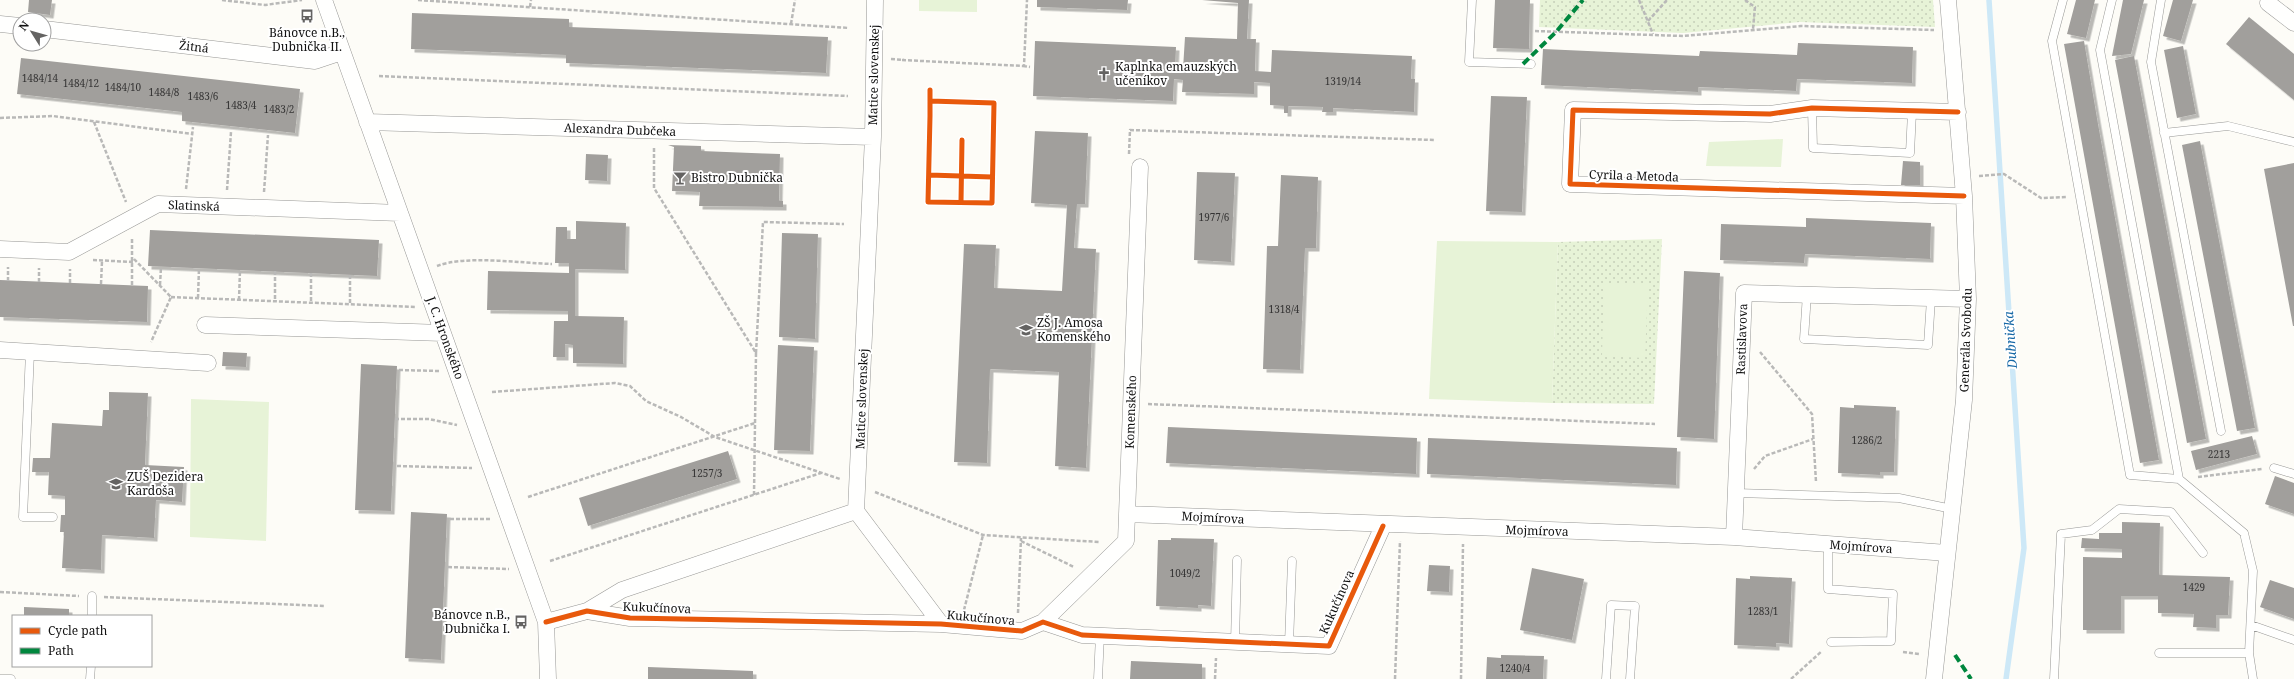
<svg xmlns="http://www.w3.org/2000/svg" width="2294" height="679" font-family="'Noto Serif',serif">
<style>
.grass{fill:url(#grass-dots)}
.park{fill:#e7f3d7}
.lines{fill:none;stroke-linecap:round;stroke-linejoin:round}
.stream{stroke:#cde8f7;stroke-width:5.5}
.building{fill:#a19f9c;filter:url(#shadow)}
.service-casing{stroke:#979795;stroke-width:9}
.minor-casing{stroke:#979795;stroke-width:17}
.path{stroke:#b9b9b8;stroke-width:2.5;stroke-dasharray:4 2;stroke-linecap:butt}
.service{stroke:#fffffe;stroke-width:8}
.minor{stroke:#fffffe;stroke-width:16}
.quiet{stroke:#00873e;stroke-width:4;stroke-dasharray:8 4;stroke-linecap:butt}
.cycleway-casing{stroke:#fff;stroke-width:8}
.cycleway{stroke:#e8590c;stroke-width:5}
.labels{text-anchor:middle;stroke-width:4;stroke-linejoin:round;paint-order:stroke}
.number-label{font-size:10px;fill:#353434}
.poi-label{font-size:12px;fill:#111;stroke:#fff;text-anchor:start}
.street-label{font-size:12px;fill:#111;stroke:#fff}
.water-label{font-size:13px;font-style:italic;fill:#1768a6;stroke:#fff}
</style>
<defs>
<pattern id="grass-dots" width="8" height="8" patternUnits="userSpaceOnUse"><rect width="8" height="8" fill="#e7f3d7"/><path d="M2 2h.1M6 6h.1" fill="none" stroke="#c5cfb8" stroke-width="1.8" stroke-linecap="round"/></pattern>
<filter id="shadow"><feDropShadow dx="3.5" dy="3.5" stdDeviation="0" flood-color="#0004"/></filter>
</defs>
<rect width="100%" height="100%" fill="#fdfcf7"/>
<path class="grass" d="M1540,0h393l2,27 -135,-5 -117,11 -144,-6z
M1662,239l-8,165 -102,-1 6,-161z"/>
<path class="park" d="M919,0h58v12l-58,-1z
M1783,139l-2,28 -75,-1 3,-24z
M1437,241l121,1 -6,161 -123,-4z
M1604,283l44,1 -3,74 -43,-2z
M191,399l78,3 -3,139 -76,-4z"/>
<g class="lines">
<path class="stream" d="M1989,0l35,548 -18,131"/>
</g>
<path class="building" d="M29,0h23l-2,15 -22,-3z
M1037,0h91l-1,10 -90,-3z
M1202,0h47l-2,39h9l-1,32 16,1 1,-22 140,6 -1,23h4l-1,33 -81,-4v4h-11l1,-5 -35,-1v7h-4v-7l-14,-1v-22l-16,-1v12l-72,-2 1,-12 -9,-1 -1,22 -140,-5 2,-55 141,6 -1,22h8l2,-32 52,2 1,-36z
M1495,0h35l-1,49 -36,-1z
M2076,0h19l-9,38 -19,-4z
M2123,0h21l-13,54 -19,2z
M2173,0h20l-12,41 -18,-5z
M412,13l157,6v8l259,10 -2,36 -260,-10v-8l-155,-6z
M2249,17l45,37v46l-68,-56z
M2084,41l14,83 61,336 -19,3 -50,-275 -26,-144z
M1798,43l115,4 -1,36 -115,-4 -1,12 -98,-4v5l-157,-7 2,-36 156,7 1,-5 97,4z
M2183,46l13,68 -19,4 -13,-68z
M2134,56l72,383 -19,4 -72,-383z
M21,58l279,31 -5,44 -113,-12v-9l-165,-18z
M1491,96l36,1 -5,115 -36,-1z
M1035,131l53,2 -3,71h-8l-3,44 22,1 -10,219 -31,-2 4,-94 -69,-3 -3,94 -33,-1 10,-218 32,1 -2,43 68,3 5,-86 -36,-2z
M2200,141l55,287 -18,3 -55,-286z
M668,145l33,1v5l79,3 -1,47h4v6l-84,-1 1,-14 -28,-1 2,-44z
M586,154l22,1 -1,26 -22,-1z
M1903,161l17,1v23h-19z
M2294,163v163h-1l-29,-157z
M1197,172l38,1 -4,89 -37,-2z
M1281,175l37,2 -2,71h-11l-5,122 -37,-1 4,-123h11z
M1806,218l125,5 -1,36 -125,-5 -1,9 -84,-3 1,-36 85,3z
M576,221l50,2 -1,47 -50,-1v47l49,1 -1,47 -50,-1v-18l-8,-1v13h-12l1,-36h14v-10l-81,-1 1,-39 81,2v-10h-14l1,-36h11v12h9z
M150,230l229,10 -2,36 -229,-10z
M782,233l36,1 -3,105 -36,-2z
M1684,271l36,2 -6,166 -37,-2z
M0,280l148,6 -1,36 -147,-5z
M778,345l36,2 -4,104 -36,-1z
M223,352l24,1 -1,14 -24,-1z
M361,364l36,2 -6,145 -36,-1z
M109,392l39,1 -3,72 39,2 -2,35 -26,-2 -2,38 -52,-3 -1,35 -39,-2 2,-36h-4l1,-17h4v-19l-17,-1 1,-23h-17l1,-14h17l2,-35 50,3 1,-16h6z
M1854,405l42,2 -2,65h-14v3l-42,-2 2,-66 14,1z
M1168,427l249,11 -1,36 -250,-11z
M2252,436l5,18 -61,16 -5,-19z
M1428,438l249,10 -1,37 -249,-11z
M728,451l9,28 -149,47 -9,-28z
M2275,476l19,7v31l-29,-10z
M411,512l36,2 -6,146 -36,-2z
M2122,522l38,1 -1,52 71,2 -2,38h-12v13l-23,-1 1,-13 -36,-1v-17h-37v34h-38v-73l39,1v-9l-41,-1 1,-10 17,1v-6h23z
M1171,538l43,1 -3,67 -13,-1v3l-42,-2 2,-66h13z
M1429,565l21,1 -1,26 -22,-1z
M1532,568l52,11 -12,61 -52,-10z
M1750,576l42,2 -3,66 -13,-1v4l-42,-2 2,-67 14,1z
M2270,580l24,8v31l-34,-12z
M24,607l45,2v7h-45z
M1501,655l43,1 -1,23h-57l1,-22 14,1z
M1131,661l71,3v15h-72z
M648,667l105,4v8h-105z"/>
<g class="lines">
<g class="service-casing">
<path id="service" d="M1472,0l-3,62 62,2
M2063,0l-11,41 78,434 49,4 65,54 9,38 -4,82 4,26
M2112,0l-12,50 79,429
M2161,0l-10,62 70,369
M1812,108l1,40 97,5 2,-41
M2164,133l64,-7 66,16
M1807,294l-3,45 124,6 3,-46
M30,352l-7,165h30
M2274,468l20,6
M1736,493l163,5 53,11
M1828,544v45l65,5 -2,47 -60,1
M92,616v-20
M2251,625l43,15
M1235,643l2,-83
M1289,644l3,-83
M2159,653h90
M0,679h11
M90,679l1,-13
M1098,679l2,-44
M1606,679l5,-74 24,1 -5,73
M2054,679l7,-145 31,-4 27,-21 52,3 32,41"/>
</g>
<g class="minor-casing">
<path id="minor" d="M324,0l222,622 2,57
M2268,3l26,20
M0,24l20,2
M44,29l271,32 27,-9
M1958,112l-146,-4 -42,6 -197,-4 -3,74 394,12
M367,122l506,15
M0,249l69,3 89,-48 242,9
M205,325l238,8
M0,350l208,13
M856,511l17,-374 2,-137
M856,511l85,113
M1127,514l607,23 213,16
M1734,537l10,-244 224,6
M587,611l35,-21 234,-79
M546,622l41,-11 43,7 311,6 81,7 21,-9 39,13 247,11 54,-120
M1043,622l83,-81 14,-374
M1934,679l30,-279 4,-101 -4,-103 -16,-196"/>
</g>
<path class="path" d="M222,0l43,5 37,-5
M418,0l431,28
M1639,0l14,34
M1745,0l10,7 -2,22
M530,7l1,-7
M1648,21l19,-21
M791,24l4,-24
M1535,31l148,5 118,-10 133,4
M891,59l13,1
M902,60l122,6 3,-66
M1023,66l7,1
M379,76l469,20
M0,118l53,-2 139,18
M94,122l32,80
M654,148v40l102,165 -2,142
M1129,154l1,-24 305,10
M1979,176l25,-2 37,24 26,-1
M186,189l7,-62
M227,190l4,-58
M264,192l4,-57
M134,259l37,38 -20,45
M93,260l40,2
M437,266c28,-11 84,-3 115,-2
M275,271v30
M311,273v30
M350,275v29
M8,281v-14
M39,282v-14
M70,283v-14
M101,284l1,-23
M132,285v-47
M160,285l1,-18
M171,297l245,10
M198,298l1,-30
M239,300l1,-30
M1760,352l52,62 4,68
M756,353l7,-131 81,2
M399,370l40,1
M492,392l123,-9 15,3 16,15 35,16 34,20 125,42
M1148,404l507,20
M395,419h34l28,6
M397,466l75,2
M1754,469l11,-13 48,-17
M2198,477l64,-8
M875,492l108,43 116,7
M528,497l227,-74
M450,519h40
M1021,541l53,26
M550,561l271,-88
M448,567l61,2
M0,592l79,4
M104,597l220,9
M964,610l19,-75
M1018,613l3,-75
M1903,652l16,2
M1215,679l1,-21
M1395,679l5,-138
M1461,679l2,-135
M1791,679l31,-28"/>
<use href="#service" class="service"/>
<use href="#minor" class="minor"/>
<path class="quiet" d="M1523,64l33,-32 27,-32
M1955,655l16,24"/>
<g class="cycleway-casing">
<path id="cycleway" d="M930,101l64,2 -2,100 -64,-1 2,-86v-26
M1958,112l-146,-4 -42,6 -197,-4 -3,74 394,12
M929,175l63,2
M961,202l1,-62
M546,622l41,-11 43,7 311,6 81,7 21,-9 39,13 247,11 54,-120"/>
</g>
<use href="#cycleway" class="cycleway"/>
</g>
<defs>
<g id="bus-bare" transform="scale(1.08)"><path d="M-5-6H5V4H4V6H2V4H-2V6H-4V4H-5ZM-3.5-4V0h7V-4ZM-3.5 1.2v1.5H-2V1.2ZM2 1.2v1.5H3.5V1.2Z" fill="#646362" stroke="#fff" stroke-width="2.5" paint-order="stroke"/></g>
<g id="church-bare" transform="scale(1.08)"><path d="M-1.2-6h2.4v3.5h3.3v2.4h-3.3V6h-2.4V-.1h-3.3v-2.4h3.3Z" fill="#646362" stroke="#fff" stroke-width="2.5" paint-order="stroke"/></g>
<g id="bar-bare" transform="scale(1.08)"><path d="M-6-5H6L.8 .8V4.5H3.5V6h-7V4.5H-.8V.8Z" fill="#646362" stroke="#fff" stroke-width="2.5" paint-order="stroke"/></g>
<g id="school-bare" transform="scale(1.08)"><path d="M0-5L7-2L0 1L-7-2ZM-4 1L0 2.5L4 1V4Q0 6-4 4Z" fill="#646362" stroke="#fff" stroke-width="2.5" paint-order="stroke"/></g>
</defs>
<g fill-rule="evenodd">
<use href="#bus-bare" x="307" y="16"/>
<use href="#church-bare" x="1104" y="74"/>
<use href="#bar-bare" x="680" y="178"/>
<use href="#school-bare" x="1026" y="330"/>
<use href="#school-bare" x="116" y="484"/>
<use href="#bus-bare" x="521" y="622"/>
</g>
<g class="labels">
<g class="number-label">
<text x="40" y="82">1484/14</text>
<text x="1343" y="85">1319/14</text>
<text x="81" y="87">1484/12</text>
<text x="123" y="91">1484/10</text>
<text x="164" y="96">1484/8</text>
<text x="203" y="100">1483/6</text>
<text x="241" y="109">1483/4</text>
<text x="279" y="113">1483/2</text>
<text x="1214" y="221">1977/6</text>
<text x="1284" y="313">1318/4</text>
<text x="1867" y="444">1286/2</text>
<text x="2219" y="458">2213</text>
<text x="707" y="477">1257/3</text>
<text x="1185" y="577">1049/2</text>
<text x="2194" y="591">1429</text>
<text x="1763" y="615">1283/1</text>
<text x="1515" y="672">1240/4</text>
</g>
<g class="poi-label">
<text x="307" y="37" text-anchor="middle">Bánovce n.B.,<tspan x="307" dy="14">Dubnička II.</tspan></text>
<text x="1115" y="71">Kaplnka emauzských<tspan x="1115" dy="14">učeníkov</tspan></text>
<text x="691" y="182">Bistro Dubnička</text>
<text x="1037" y="327">ZŠ J. Amosa<tspan x="1037" dy="14">Komenského</tspan></text>
<text x="127" y="481">ZUŠ Dezidera<tspan x="127" dy="14">Kardoša</tspan></text>
<text x="510" y="619" text-anchor="end">Bánovce n.B.,<tspan x="510" dy="14">Dubnička I.</tspan></text>
</g>
<g class="street-label">
<text transform="translate(194 47) rotate(7)" y="4">Žitná</text>
<text transform="translate(874 75) rotate(-89)" y="4">Matice slovenskej</text>
<text transform="translate(620 130) rotate(2)" y="4">Alexandra Dubčeka</text>
<text transform="translate(1634 176) rotate(2)" y="4">Cyrila a Metoda</text>
<text transform="translate(194 206) rotate(2)" y="4">Slatinská</text>
<text transform="translate(445 338) rotate(70)" y="4">J. C. Hronského</text>
<text transform="translate(1742 339) rotate(-88)" y="4">Rastislavova</text>
<text transform="translate(1966 340) rotate(-88)" y="4">Generála Svobodu</text>
<text transform="translate(862 399) rotate(-88)" y="4">Matice slovenskej</text>
<text transform="translate(1131 412) rotate(-88)" y="4">Komenského</text>
<text transform="translate(1213 518) rotate(3)" y="4">Mojmírova</text>
<text transform="translate(1537 531) rotate(2)" y="4">Mojmírova</text>
<text transform="translate(1861 547) rotate(4)" y="4">Mojmírova</text>
<text transform="translate(1337 602) rotate(-66)" y="4">Kukučínova</text>
<text transform="translate(657 608) rotate(2)" y="4">Kukučínova</text>
<text transform="translate(981 618) rotate(5)" y="4">Kukučínova</text>
</g>
<g class="water-label">
<text transform="translate(2010 340) rotate(-94)" y="5">Dubnička</text>
</g>
</g>
<rect x="12" y="615" width="140" height="52" fill="#ffffff" stroke="#a0a0a0"/>
<rect x="20" y="628" width="20" height="6" fill="#e8590c" stroke="#a0a0a0"/>
<text x="48" y="635" font-size="12" fill="#111111">Cycle path</text>
<rect x="20" y="648" width="20" height="6" fill="#00873e" stroke="#a0a0a0"/>
<text x="48" y="655" font-size="12" fill="#111111">Path</text>
<g transform="translate(32 32) rotate(307)"><circle r="19" fill="#ffffff" stroke="#a0a0a0"/>
<path d="M0-3L7 15L0 10L-7 15Z" fill="#646362"/>
<text y="-6" font-size="11" font-weight="bold" text-anchor="middle" fill="#111111">N</text>
</g>
</svg>
